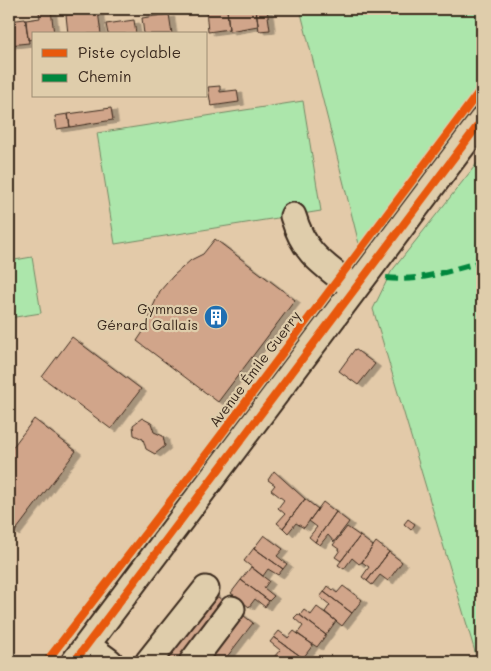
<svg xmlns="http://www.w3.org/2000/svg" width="491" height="671" font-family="Mali,sans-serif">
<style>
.green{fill:#ace6ab;stroke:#748864}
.building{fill:#d1a58a;stroke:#3b2a1e;filter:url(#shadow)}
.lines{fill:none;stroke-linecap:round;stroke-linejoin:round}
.minor-casing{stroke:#3b2a1e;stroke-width:29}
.minor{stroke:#dfcdab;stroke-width:25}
.quiet{stroke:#00873e;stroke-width:6;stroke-dasharray:12 6;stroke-linecap:butt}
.cycleway-casing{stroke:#dfcdab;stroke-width:11}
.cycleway{stroke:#e8590c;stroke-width:8}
.labels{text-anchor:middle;stroke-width:4.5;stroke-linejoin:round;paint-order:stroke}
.poi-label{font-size:14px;fill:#3b2a1e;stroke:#dfcdab;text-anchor:end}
.street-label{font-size:14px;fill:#3b2a1e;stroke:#dfcdab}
</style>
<defs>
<filter id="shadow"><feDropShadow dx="5.5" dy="3" stdDeviation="0" flood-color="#0004"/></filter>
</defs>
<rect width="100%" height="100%" fill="#e3caa9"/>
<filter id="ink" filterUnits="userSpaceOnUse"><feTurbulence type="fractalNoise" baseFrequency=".02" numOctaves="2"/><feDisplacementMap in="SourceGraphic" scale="10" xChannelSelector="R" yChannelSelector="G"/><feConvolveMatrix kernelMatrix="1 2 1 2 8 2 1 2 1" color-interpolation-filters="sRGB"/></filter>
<g filter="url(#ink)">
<path class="green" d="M300,9h182v72l-60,79 -62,88z
M303,101l18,110 -206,33 -18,-111z
M482,157v505h-4l-105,-353 18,-37z
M32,257l9,56 -32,5v-57z"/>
<path class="building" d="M206,9h21l2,20 -21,3z
M227,9h29l2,17 -29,5z
M256,9h11l3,21 -11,1z
M51,10l3,24h-20v5l-6,1 -2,-20 14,-2 -1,-6z
M98,11l3,23h-33l-2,-19z
M169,14l3,20h-28l-2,-16z
M25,19l4,24 -20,2v-24z
M134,20l2,14h-28l-2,-10z
M220,86v6l17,-2 2,12 -28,4 -3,-19z
M111,108l2,12 -43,7 -2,-13z
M68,114l2,13 -13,2 -2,-13z
M215,239l80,61 -77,102 -81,-61 12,-18 2,-12 9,-20 13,-15 18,-16 12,-6z
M72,337l69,52 -30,40 -69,-52z
M355,349l20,15 -17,21 -19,-14z
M142,418l9,5 3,9 9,4 2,10 -10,8 -9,-5 -3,-10 -9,-4 -1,-10z
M34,419l42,32 -62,82 -5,-4v-77z
M274,471l31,28 -22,29 -6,-5 8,-9 -7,-6 6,-8 -13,-10 4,-5 -7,-5z
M305,499l13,10 -14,19 -8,-5 -8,10 -5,-5z
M323,502l13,10 -21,30 -6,-5 8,-10 -8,-6z
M336,512l13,10 -15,20 -6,-7 -8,10 -5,-3z
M408,519l7,5 -4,6 -7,-6z
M347,527l13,9 -19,25 -6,-4 5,-7 -7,-5z
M264,535l19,14 -6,7 10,8 -4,5 -29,-21z
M360,536l13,10 -11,16 -3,2 -7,-6 -8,11 -6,-4z
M376,542l13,10 -22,29 -5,-4 7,-10 -7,-5z
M254,548l29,21 -5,6 -10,-6 -5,7 -19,-15z
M389,552l13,10 -14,19 -8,-6 -8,10 -5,-4z
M251,567l18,14 -5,7 10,8 -5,5 -28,-21z
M241,580l28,21 -4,6 -10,-8 -6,8 -18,-14z
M328,586l9,7 6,-7 19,14 -10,13 -28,-21z
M324,592l28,21 -10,13 -17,-14 5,-7 -10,-8z
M213,593l14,11 -44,58h-23z
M317,607l19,14 -10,14 -26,-20 4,-5 7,5z
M239,612l14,11 -30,39h-22z
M298,614l28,21 -9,12 -20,-13 6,-8 -9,-8z
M279,631l9,7 6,-7 19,14 -10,13 -29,-21z
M274,637l29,21 -3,4h-18l-8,-5 6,-7 -10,-8z"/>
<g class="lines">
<g class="minor-casing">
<path id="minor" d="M293,216c12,40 31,48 62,73
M87,645l23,17
M74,662l408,-542
M148,662l58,-73
M192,662l40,-53"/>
</g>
<use href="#minor" class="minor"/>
<path class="quiet" d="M386,278c39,4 60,-8 96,-16"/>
<g class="cycleway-casing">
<path id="cycleway" d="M46,662l153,-198 283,-376
M74,662l408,-542"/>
</g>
<use href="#cycleway" class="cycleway"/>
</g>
</g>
<defs>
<g id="building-disc" transform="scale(1.25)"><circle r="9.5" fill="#1f6fb2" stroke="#dfcdab"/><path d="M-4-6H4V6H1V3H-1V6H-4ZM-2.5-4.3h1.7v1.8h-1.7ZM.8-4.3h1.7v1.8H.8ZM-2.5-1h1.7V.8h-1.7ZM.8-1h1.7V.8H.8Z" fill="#fff"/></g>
</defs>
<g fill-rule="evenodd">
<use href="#building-disc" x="216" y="317"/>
</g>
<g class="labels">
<g class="poi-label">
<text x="198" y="314">Gymnase<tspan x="198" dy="16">Gérard Gallais</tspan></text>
</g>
<g class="street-label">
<text transform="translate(255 369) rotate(-53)" y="5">Avenue Émile Guerry</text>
</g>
</g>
<rect width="491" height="671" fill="none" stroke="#dfcdab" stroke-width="30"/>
<rect x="15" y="15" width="461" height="641" fill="none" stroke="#3b2a1e" stroke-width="2" filter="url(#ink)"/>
<rect x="32" y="32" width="175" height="65" fill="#dfcdab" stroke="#9d8c73"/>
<rect x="42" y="49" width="25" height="8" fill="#e8590c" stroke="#9d8c73"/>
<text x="78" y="58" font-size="15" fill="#3b2a1e">Piste cyclable</text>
<rect x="42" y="74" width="25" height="8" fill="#00873e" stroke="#9d8c73"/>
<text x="78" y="82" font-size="15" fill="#3b2a1e">Chemin</text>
</svg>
